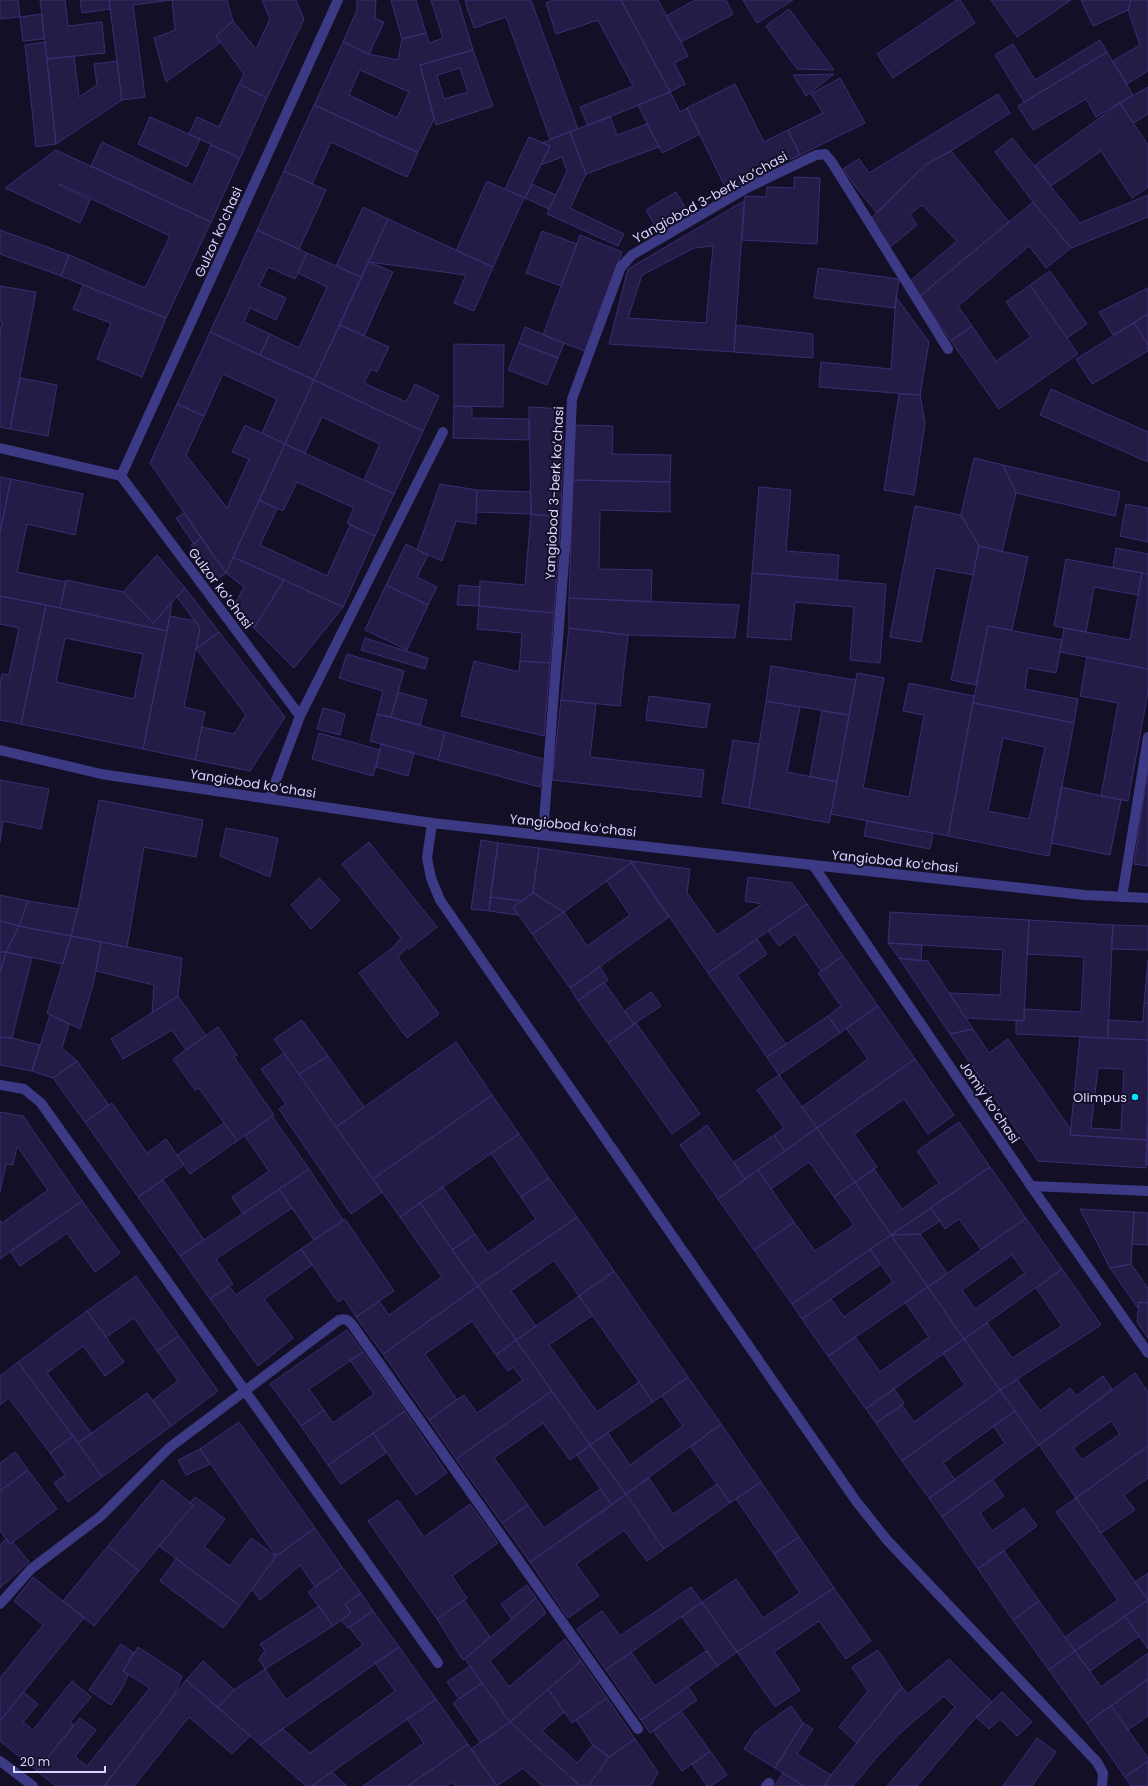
<svg xmlns="http://www.w3.org/2000/svg" width="1148" height="1786" font-family="Poppins,sans-serif">
<style>
.building{fill:#241b47;stroke:#3b2d73;fill-rule:evenodd}
.lines{fill:none;stroke-linecap:round;stroke-linejoin:round}
.service{stroke:#3d3a85;stroke-width:10}
.minor{stroke:#3d3a85;stroke-width:10}
.tertiary{stroke:#3d3a85;stroke-width:10}
.poi-dot{fill:#00e5ff;stroke:#130f26;stroke-width:1.5}
.labels{text-anchor:middle;stroke-width:4;stroke-linejoin:round;paint-order:stroke}
.street-label{font-size:13px;fill:#d9d4ff;stroke:#130f26}
.poi-label{font-size:13px;fill:#d9d4ff;stroke:#130f26;text-anchor:end}
</style>
<rect width="100%" height="100%" fill="#130f26"/>
<path class="building" d="M0,0h18l2,17 -20,2z
M40,0h25l3,26 34,-4 3,31 -58,6z
M80,0h29l1,9 -28,4z
M109,0h118l6,21 -17,15 5,6 -55,40 -12,-44 21,-8 -3,-30 -39,5 12,92 -23,3z
M262,0h34l8,19 -37,79 -28,-14 5,-10 -28,-38 17,-15 23,28 14,-30z
M357,0h19l-1,18 9,4 -15,32 -26,-12 14,-32z
M391,0h25l10,33 -24,6z
M431,0h27l15,50 -53,15 14,54 -16,33 -104,-47 29,-63 26,12 29,6 4,-21 24,-6 3,10 14,-5zM360,70l49,22 -12,26 -48,-23z
M468,0h63l47,129 -28,10 -44,-122 -32,11 -9,-27z
M554,0h67l49,92 -82,34 -8,-19 53,-21 -35,-66 -42,14 -10,-31z
M621,0h37l30,56 -14,7 11,21 -15,8z
M695,0h31l7,14 -52,28 -15,-26z
M743,0h50l-36,23z
M957,0h3l15,23 -82,55 -16,-24z
M991,0h80l-54,37z
M1081,0h50l-3,10 -35,16z
M1131,0h17v71l-21,13 -14,-23 27,-16 -12,-35z
M789,9l45,61 -37,-1 -31,-43z
M42,14l2,25 -21,2 -3,-24z
M1100,40l7,12 -83,50 -29,-47 18,-11 22,36z
M45,42l11,102 -20,3 -11,-102z
M473,50l20,56 -57,19 -16,-60zM460,68l8,24 -24,7 -7,-24z
M1107,52l26,43 -37,22 -10,-18 -53,31 -15,-24z
M74,56l5,41 18,-12 -3,-21 23,-3 5,39 -66,44 -9,-85z
M834,74l-28,22 -13,-21z
M840,78l25,45 -65,32 -12,-25 35,-17 -12,-19z
M239,84l28,14 -27,60 -51,-24 8,-17 22,10z
M735,84l29,58 24,-12 12,25 -73,36 -40,-83z
M1148,87v27l-15,9 -13,-20z
M670,92l10,20 7,-4 13,26 -38,19 -24,-48z
M998,94l12,19 -59,38 -26,14 -48,48 -23,-28 -11,-16 16,-10 10,14z
M1120,103l28,42v42l-16,11 -31,-47 -50,35 -16,-21z
M314,105l104,48 -11,24 -76,-35 -19,42 -28,-13z
M610,116l7,19 30,-11 12,23 -73,27 -16,-42z
M150,117l50,22 -13,28 -49,-23z
M570,132l16,42 -16,34 54,26 -6,12 -71,-32 20,-43 -5,-14 -21,8 9,-19 -8,-3z
M529,137l21,9 -25,52 -20,-9z
M1012,138l68,85 68,-28v22l-77,31 -38,-46 -38,-50z
M102,142l91,43 18,-40 29,13 -29,64 -120,-56z
M56,150l155,72 -45,96 -105,-42 8,-21 76,33 25,-52 -110,-52 -1,1 31,15 -10,23 -75,-35z
M951,151l58,71 -89,74 -10,-15 47,-40 -35,-36 -12,9 7,11 -28,23 -19,-29 55,-54z
M284,171l42,19 -27,59 -42,-19z
M794,177l26,1 -3,66 -75,-4 3,-44 21,1 1,-10 27,1z
M487,181l37,17 -31,69 -37,-16z
M532,184l24,11 -7,14 -24,-11z
M676,192l11,19 -30,18 -11,-19z
M744,201l-10,151 -125,-8 19,-75zM713,246l-7,77 -78,-5 14,-43 52,-27z
M1033,202l38,46 -25,20 -17,-22 -71,60 14,20 -21,15 -31,-45z
M363,207l25,12 -27,58 -25,-11z
M388,219l105,48 -19,44 -20,-8 12,-28 -97,-13z
M0,230l69,25 -8,21 -61,-22z
M257,230l50,23 -12,26 -27,-12 -9,19 27,12 -10,22 -26,-12 -6,14 26,12 -10,21 -50,-23z
M542,231l35,13 -16,42 -35,-13z
M580,235l42,17 -37,99 -42,-16z
M307,253l54,24 -47,103 -54,-25 10,-21 29,14 28,-61 -29,-14z
M369,262l24,10 -29,64 -24,-11z
M818,268l81,11 -4,29 -81,-10z
M1050,271l37,53 -20,14 -37,-53z
M83,285l83,33 -24,59 -45,-18 14,-36 -38,-14z
M1030,285l48,69 -79,55 -48,-68 21,-15 24,35 35,-24 -25,-35z
M0,286l36,6 -26,137 -10,-2v-95l2,-11h-2z
M1148,288v26l-35,21 -14,-23z
M896,297l33,45 -9,53 -101,-8 2,-25 70,7z
M1148,314v31l-14,-22z
M1134,323l14,22v6l-56,33 -16,-25z
M340,325l49,22 -12,25 -6,-3 -7,14 42,19 9,-18 24,12 -16,35 -109,-51z
M736,325l77,9v24l-79,-6z
M525,327l39,16 -6,15 -39,-15z
M210,332l104,48 -29,64 -23,-11 15,-34 -54,-25 -19,42 -27,-12z
M519,343l39,15 -11,27 -39,-15z
M454,344l50,1 -1,62 -49,-1z
M20,378l37,7 -9,51 -38,-7z
M314,380l109,51 -29,63 -30,-14 16,-36 -58,-27 -17,36 -20,-9z
M1051,389l97,43v30l-108,-47z
M899,394l21,1 5,28 -11,72 -30,-5z
M177,404l27,12 -18,39 41,53 22,-49 -17,-7 13,-27 40,19 -59,129 -76,-110z
M454,406l18,1v11l57,1v21l-76,-2z
M529,407l35,2 -3,108 -30,-3z
M574,425l39,1 -1,28 59,1 -1,27 -97,-2z
M285,444l109,50 -19,42 -28,-13 7,-15 -57,-26 -14,29 -24,-11z
M974,458l29,7 13,28 -14,59 -23,-6 -18,-31z
M1003,465l117,27 -5,24 -99,-23z
M0,477l11,2 -11,54z
M11,479l72,15 -8,41 -48,-11 -10,48 49,10 -6,26 -60,-12v-63z
M573,480l97,2v30l-70,-2 -1,59 53,1 -1,32 -82,-4z
M440,484l37,6 -1,34 -20,-3 -14,40 -25,-11z
M759,487l32,3 -5,61 53,4 -2,25 -85,-7z
M477,490l54,2v22l-55,-2z
M259,500l18,9 -17,36 67,31 23,-51 25,11 -32,71 -110,-50z
M1126,504l22,4v34l-28,-6z
M915,506l46,9 18,31 -6,29 -38,-7 -14,74 -31,-5z
M184,513l17,25 -7,6 -18,-26z
M531,514l30,3 -7,96 -75,-7 1,-25 45,4z
M201,538l25,35 -11,8 -24,-36z
M406,544l22,11 -11,22 20,10 -9,18 -42,-20z
M979,546l49,11 -16,73 -24,-4 -12,59 -25,-5z
M1116,548l32,6v20l-35,-6z
M157,555l28,33 -32,35 -30,-31z
M233,557l51,23 -30,48 -20,-22 10,-19 -18,-14z
M1066,559l76,14 -4,22 -44,-8 -8,45 -32,-6z
M752,573l134,11 -6,79 -30,-3 4,-53 -59,-5 -4,38 -44,-3z
M1142,573l6,1v95l-88,-17 4,-24 66,12z
M66,580l57,12 30,31 19,-21 -5,29 -107,-23z
M284,580l59,27 -49,61 -40,-40z
M386,585l42,20 -21,45 -42,-20z
M459,585l21,2 -1,19 -22,-1z
M185,588l34,44 -23,17 4,-21 -23,-31z
M0,596l46,9 -25,119 -21,-4v-36l2,-10 7,1 10,-47 -19,-4z
M569,598l170,7 -4,33 -107,-3 -59,-7z
M46,605l121,26 -24,118 -122,-25zM65,638l78,16 -9,45 -78,-17z
M479,606l75,7 -4,50 -30,-2 2,-28 -45,-4z
M170,616l25,5 5,7 -16,79 21,5 -10,48 -52,-11z
M988,626l74,14 -6,33 -28,-5 -3,21 53,10 -4,24 -101,-20z
M569,628l59,7 -8,71 -59,-6z
M219,632l66,85 -35,54 -55,-11 7,-33 32,7 12,-19 -50,-66z
M365,638l63,20 -3,11 -64,-19z
M347,654l57,17 -13,46 -14,-3 6,-23 -44,-13z
M1087,657l61,12v23l-20,109 -27,-5 17,-93 -38,-7z
M474,661l45,11 1,-11 30,2 -6,73 -83,-20z
M771,666l85,14 -7,35 -83,-14z
M857,673l27,5 -21,110 46,9 15,-82 -21,-4 6,-28 65,13 -26,140 -117,-22z
M398,692l29,8 -7,25 -29,-8z
M649,696l61,8 -4,24 -60,-8z
M561,700l35,4 -6,53 114,13 -3,27 -149,-17z
M766,701l34,6 -13,65 50,10 -8,41 -80,-15z
M973,703l101,20 -25,133 -101,-20zM1003,738l42,9 -16,72 -41,-8z
M323,708l22,6 -5,21 -23,-6z
M822,711l27,4 -12,67 -27,-6z
M377,714l68,18 -7,28 -68,-19z
M445,732l102,28 -7,27 -102,-27z
M319,733l61,17 -7,26 -61,-17z
M733,740l26,4 -10,64 -27,-5z
M381,744l33,9 -6,23 -32,-9z
M1148,769v97l-14,-2z
M0,780l49,9 -8,40 -38,-8 -3,22z
M1061,787l60,13 -11,55 -59,-12z
M99,800l104,20 -7,37 -52,-10 -17,100 -56,-11 7,-27z
M867,821l66,12 -3,16 -66,-13z
M226,828l52,10 -8,39 -50,-21z
M481,840l17,3 -9,68 -18,-2z
M369,842l68,85 -28,22 -2,-2 -9,11 41,56 -32,24 -48,-65 32,-24 10,-11 -59,-74z
M498,843l41,5 -6,45 -11,8 -32,-4z
M539,848l92,13v2l-67,49 -31,-19z
M631,861l59,8 -3,24 30,42 45,-31 -17,-3 3,-24 44,6 15,21 -99,69z
M631,863l38,54 -99,71 -38,-54 32,-22 23,34 43,-31 -24,-35z
M319,878l21,22 -29,29 -20,-24z
M533,893l31,19 -32,22 -19,-27z
M0,895l28,6 -9,25 -19,-5z
M490,897l32,4 -9,6 5,8 -29,-4z
M28,901l50,8 -7,27 -52,-10z
M807,904l36,52 -22,15 -26,-37 -16,12 -11,-15z
M890,912l139,8 -5,101 -58,-3 -17,-25 51,2 3,-45 -115,-7z
M1029,920l84,5 -5,113 -92,-4v-14l8,1v-12l57,3 3,-55 -57,-3z
M0,921l19,5 -13,26h-6z
M1113,925l35,1v24l-37,-1z
M19,926l52,10 -8,28 -57,-12z
M71,936l30,6 -8,43 -13,44 -33,-16z
M757,939l10,15 -30,21 49,69 -19,13 -59,-84z
M101,942l81,16 -4,38 -26,17 2,-28 -58,-14z
M888,943l34,2 -1,16 -22,-3z
M0,952h6l-6,20z
M6,952l26,6 -20,80 -12,-1v-65z
M843,956l35,50 -38,27 -12,-17 13,-10 -23,-33z
M899,958l29,3 45,68 -23,5z
M1148,960v43h-4z
M600,967l8,13 -30,21 -8,-13z
M604,982l30,42 -26,19 -30,-42z
M651,992l10,14 -27,18 -10,-13z
M178,996l28,40 -20,14 -14,-20 -49,29 -12,-20z
M1144,1003h4v37l-40,-2v-18l35,2z
M878,1006l37,53 -98,69 -15,-21 66,-48 -22,-31z
M50,1015l19,9 -7,24 15,13 -24,17 -21,-7z
M828,1016l12,17 -61,42 -12,-18z
M302,1020l26,36 -29,18 -25,-35z
M636,1023l64,91 -28,20 -64,-91z
M218,1027l19,28 -3,2 40,58 -37,26 -38,-53 -4,2 -22,-31z
M973,1029l16,24 19,-14 63,91 -1,5 77,5 -1,28 -108,-7 -88,-127z
M0,1037l12,1 28,7 -8,26 -32,-6z
M1080,1037l68,3 -1,100 -77,-5zM1098,1068l26,1 -3,61 -30,-2z
M456,1042l36,53 -119,84 -37,-52z
M284,1053l98,139 -31,22 -72,-105 7,-5 -25,-35z
M328,1056l36,51 -28,20 -37,-53z
M915,1059l39,56 -26,19 -24,-35 -50,35 23,33 -22,15 -38,-54z
M77,1061l32,44 -24,17 -32,-44z
M779,1075l38,53 -32,23 -11,-16 10,-7 -27,-38z
M492,1095l27,39 -119,83 -27,-38z
M112,1103l35,50 19,-14 18,26 -46,32 -53,-75z
M0,1112l23,4 59,85 -82,58v-39l2,3 46,-33 -31,-44 -4,19 -7,-1 -6,28z
M272,1116l37,53 -66,45 -11,-17 37,-26 -24,-35z
M959,1122l31,45 -99,68 -36,-53 19,-13 28,40 37,-26 -22,-32z
M224,1123l13,18 -47,33 -13,-19z
M1148,1124v41h-2z
M707,1125l38,54 -27,20 -38,-54z
M817,1128l38,54 -21,15 -25,-35 -38,27 -13,-19z
M519,1134l30,44 -28,19 -30,-44z
M774,1135l11,16 -40,28 -11,-17z
M990,1167l36,51 -45,31 -22,-30 -14,10 -14,-21z
M309,1169l34,51 -29,20 -35,-51z
M758,1170l36,52 -40,28 -36,-51z
M549,1178l28,39 -99,69 -26,-36 23,-16 13,19 48,-34 -15,-22z
M163,1180l41,60 -24,16 -42,-59z
M855,1182l36,53 -99,69 -38,-54 40,-28 21,29 39,-26 -20,-28z
M443,1187l32,47 -23,16 -32,-47z
M279,1189l13,19 -76,51 17,25 -23,15 -30,-43z
M82,1201l38,52 -25,19 -28,-39 -47,33 -10,-15z
M420,1203l58,83 -95,68 -27,-37 23,-16 10,14 53,-38 -42,-60z
M931,1208l9,13 -20,13 -29,1z
M1080,1209l54,3 -3,52 -21,4z
M1134,1212l14,1v32l-16,-1z
M577,1217l37,54 -35,25 -25,-36 -43,31 25,35 -20,14 -38,-54z
M1026,1218l36,51 -98,70 -36,-52zM1012,1255l13,18 -50,36 -13,-19z
M345,1219l49,72 -38,26 -12,-19 -6,4 -37,-53z
M920,1234l27,39 -19,14 -37,-52z
M891,1235l37,52 -100,69 -26,-37 29,-20 13,18 49,-35 -23,-33z
M301,1249l11,16 -48,34 29,39 -35,28 -48,-67 19,-13 7,9z
M870,1249l11,15 -79,55 -10,-15z
M1131,1264l17,24v15l-9,-1 -1,6 -28,-40z
M1062,1269l39,56 -101,65 -36,-51 23,-16 25,35 50,-32 -26,-38z
M614,1271l74,106 -35,25 -74,-106z
M136,1276l43,60 -22,15 -23,-33 -28,19 -19,-26z
M478,1286l38,54 -20,15 -24,-34 -47,33 32,46 -28,20 -46,-66z
M928,1287l36,52 -98,70 -38,-53 27,-19 25,35 49,-35 -24,-35z
M579,1296l14,19 -44,30 48,67 42,-30 14,20 -63,43 -74,-105z
M1139,1302l9,1v35l-11,-16z
M87,1311l37,51 -19,14 -22,-30 -36,27 45,61 -14,9 -60,-81z
M347,1330l16,22 -54,37 15,21 -23,16 -31,-42z
M179,1336l39,55 -47,35 -18,-26 25,-19 -21,-30z
M964,1339l36,51 -98,71 -26,-38 26,-18 12,17 51,-37 -22,-32z
M516,1340l36,51 -96,68 -27,-39 35,-25 13,18 46,-33 -10,-13 -5,4 -12,-16z
M363,1352l42,59 -77,54 -27,-39 23,-16 9,13 41,-29 -24,-34z
M18,1362l55,74 -23,17 -41,-55 -9,7v-29z
M1135,1373l13,19v54l-72,52 -37,-53zM1111,1421l9,13 -38,26 -9,-12z
M1103,1376l9,13 -73,56 -39,-55 17,-11 23,32 30,-23 6,8z
M688,1377l33,47 -95,70 -36,-49 18,-12 22,32 53,-39 -21,-30z
M894,1389l10,14 -28,20 -10,-14z
M1000,1390l15,21 -72,52 12,17 -26,18 -27,-37z
M552,1391l38,54 -20,15 -27,-37 -49,35 34,47 -26,18 -46,-64z
M147,1393l24,33 -69,51 -24,-34z
M405,1411l42,62 -31,22 -43,-62z
M1015,1411l24,34 -97,72 -13,-19 76,-55 -12,-17z
M239,1422l76,106 -39,28 -76,-107z
M721,1424l40,58 -31,21 -39,-56z
M373,1433l13,20 -45,31 -13,-19z
M73,1436l29,41 -34,25 -14,-19 11,-8 -15,-22z
M590,1445l36,49 -14,11 -35,-50z
M1148,1446v32l-24,17 11,15 -34,23 -25,-35z
M200,1449l10,15 -24,11 -8,-15z
M15,1452l13,18 -28,21v-28z
M28,1470l29,39 -47,35 -10,-13v-40z
M649,1478l24,36 44,-30 13,19 -66,46 -38,-55z
M992,1479l12,17 -24,17 12,18 32,-23 13,18 -59,43 -36,-52z
M162,1480l31,25 -54,66 -31,-25z
M761,1482l38,55 -25,17 -38,-55z
M600,1489l12,16 -82,57 -28,-39 26,-18 16,23z
M626,1494l38,55 -17,12 -23,-31 -48,34 23,32 -31,22 -38,-56z
M195,1497l30,22 -21,28 26,19 21,-28 25,18 -36,50 -81,-60 34,-41 -3,-2z
M1076,1498l72,102 -73,51 -10,-14 53,-37 -62,-88z
M398,1500l26,37 46,-33 28,39 -46,33 15,22 -30,21 -69,-98z
M315,1528l27,39 -27,20 -15,-22 -40,35 -8,-11 24,-33z
M799,1537l35,51 -97,64 -35,-50 34,-23 27,39 37,-25 -26,-39z
M6,1539l4,5 3,-2 16,20 -29,26v-43z
M108,1546l31,25 -45,55 -31,-25z
M1004,1551l35,50 -26,19 -35,-51z
M176,1559l64,47 -17,22 -63,-47z
M342,1567l19,26 -16,11 6,9 -18,13 -25,-34z
M1148,1573v27l-13,-18z
M33,1577l51,41 -84,103v-43l43,-53 -29,-24z
M527,1585l9,13 -24,21 -11,-15z
M691,1587l11,15 -96,68 -29,-41 25,-18 18,25z
M834,1588l37,53 -25,18 -27,-38 -45,31 26,38 -25,17 -38,-55z
M361,1593l12,18 -25,17 -7,-8 10,-7 -6,-9z
M536,1598l10,15 -56,48 19,26 56,-48 16,22 -71,61 -45,-63z
M464,1600l26,37 -27,23 -26,-41z
M1148,1600v49l-23,-33z
M1039,1601l36,50 -26,19 -36,-50z
M702,1602l35,50 -19,14 -36,-49z
M319,1606l14,20 -68,43 -6,-10 6,-8 -5,-7z
M373,1611l26,36 -139,98 -42,-38 16,-17 31,-21 21,31 77,-55 -14,-18z
M1125,1616l14,20 -49,35 -15,-20z
M121,1644l13,9 -11,18 5,4 -7,15 -10,15 -22,-15z
M138,1647l44,29 -9,21 -69,89h-48l-19,-15 43,-53 16,12 -21,27 12,9 63,-78 -27,-17z
M399,1647l37,52 -124,87h-6l-46,-41 23,-16 27,24 85,-62 -20,-28z
M878,1650l24,37 -45,56 -18,-16 29,-36 -16,-24z
M706,1651l12,15 -77,54 -35,-50 25,-18 24,34z
M1075,1651l26,36 47,-34v26l-61,44 -38,-53z
M949,1659l43,43 -21,21 -54,63h-30l68,-79 -11,-11 -43,36 -25,26 -23,28h-29l7,-11 71,-88 6,7z
M203,1661l31,29 -16,17 -32,-27z
M581,1661l26,37 -35,25 -24,-34z
M470,1666l12,17 -23,16 -12,-17z
M1148,1679v37l-20,14 -17,-24z
M186,1680l64,56 -18,18 -43,-37 -55,69h-30z
M72,1681l19,16 -21,25 4,3 -37,46 -37,-30v-20l23,-29 15,12 -15,18 10,8z
M482,1683l28,39 -29,21 -28,-40z
M688,1687l9,13 -47,33 -9,-13z
M548,1689l16,23 -22,19 35,32 16,-18 16,12 -21,29h-8l-70,-64z
M1002,1692l30,30 -15,14 -17,-17 -11,10 -13,-12z
M607,1698l28,41 -26,18 -16,-12 -17,-25z
M436,1699l32,45 -60,42h-45l61,-43 -17,-24z
M791,1706l12,17 -28,45 -31,-19 11,-17z
M1111,1706l37,52v3l-23,16 -38,-54z
M681,1711l29,40 -28,20 -29,-40z
M510,1722l70,64h-38l-19,-18 -26,18 -26,-37z
M803,1723l10,6 -16,25 34,21 -7,11h-20l-29,-18z
M1037,1738l19,14 -24,34h-29z
M635,1739l23,33 -7,14h-63l21,-29z
M468,1744l29,42h-42l-3,-4 -5,4h-39z
M710,1751l17,24 -16,11h-4l-15,-22z
M1148,1761v25h-17l-6,-9z
M332,1772l15,14h-35z
M783,1773l21,13h-30z"/>
<g class="lines">
<path class="service" d="M1031,1186l117,5"/>
<path class="minor" d="M0,448l121,28
M300,716l-179,-240 217,-476
M269,799l31,-83 143,-284
M432,823l-5,35 4,20 9,22 416,601 31,39 210,222 6,11 -1,13
M543,834l23,-299 6,-136 49,-132 11,-12 115,-67 69,-33 9,-1 6,7 117,188
M813,865l218,321 117,167
M1122,897l26,-160
M0,1085l24,4 17,14 397,560
M0,1604l31,-35 70,-53 68,-68 170,-128c7,-2 10,0 14,6l285,403
M0,1761l33,25
M766,1786l3,-3"/>
<path class="tertiary" d="M0,750l101,24 331,49 653,72 63,3"/>
</g>
<circle class="poi-dot" cx="1135" cy="1097" r="4"/>
<g class="labels">
<g class="street-label">
<text transform="translate(710 197) rotate(-29)" y="5">Yangiobod 3-berk koʼchasi</text>
<text transform="translate(218 232) rotate(-66)" y="5">Gulzor koʻchasi</text>
<text transform="translate(554 493) rotate(-87)" y="5">Yangiobod 3-berk koʼchasi</text>
<text transform="translate(221 588) rotate(53)" y="5">Gulzor koʻchasi</text>
<text transform="translate(253 783) rotate(9)" y="5">Yangiobod koʻchasi</text>
<text transform="translate(573 825) rotate(6)" y="5">Yangiobod koʻchasi</text>
<text transform="translate(895 861) rotate(6)" y="5">Yangiobod koʻchasi</text>
<text transform="translate(990 1102) rotate(56)" y="5">Jomiy koʻchasi</text>
</g>
<g class="poi-label">
<text x="1127" y="1102">Olimpus</text>
</g>
</g>
<path d="M14 1766v6h91v-6" fill="none" stroke="#d9d4ff" stroke-width="2"/>
<text x="20" y="1766" font-size="12" fill="#d9d4ff" stroke="#130f26" stroke-width="3" paint-order="stroke">20 m</text>
</svg>
